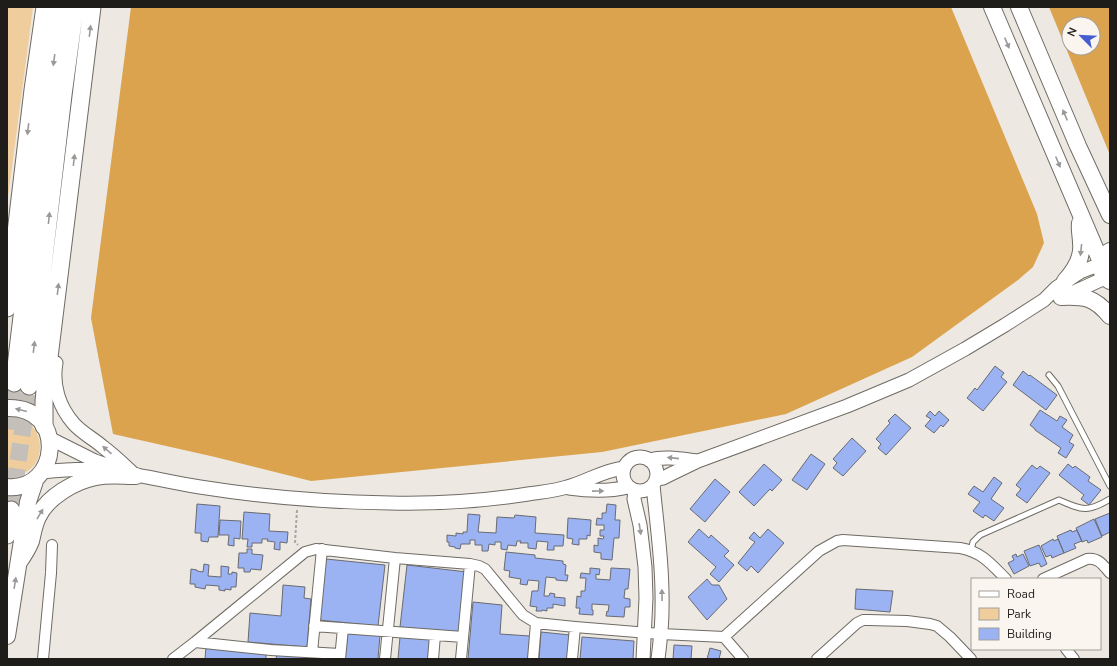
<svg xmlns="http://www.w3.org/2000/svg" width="1117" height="666" font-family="'Nunito Sans',sans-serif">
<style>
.green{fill:#f0cd9c}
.forest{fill:#dba34d;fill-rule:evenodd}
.building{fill:#9bb2f3;stroke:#696b72}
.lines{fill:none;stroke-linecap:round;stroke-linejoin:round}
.trunk-tunnel{stroke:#c4bfb9;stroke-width:17;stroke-dasharray:17 8;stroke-linecap:butt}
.service-casing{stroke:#6f6b64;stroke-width:7}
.minor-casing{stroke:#6f6b64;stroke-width:12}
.tertiary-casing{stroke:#6f6b64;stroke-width:15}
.primary-casing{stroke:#6f6b64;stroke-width:18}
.trunk-casing{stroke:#6f6b64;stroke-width:19}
.path{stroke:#a9a59f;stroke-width:2;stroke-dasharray:3 2;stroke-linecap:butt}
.service{stroke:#fff;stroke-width:5}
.minor{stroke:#fff;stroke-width:10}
.tertiary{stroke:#fff;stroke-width:13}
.primary{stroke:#fff;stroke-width:16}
.trunk{stroke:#fff;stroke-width:17}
.oneway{fill:#9a9998}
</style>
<rect width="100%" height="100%" fill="#ede8e1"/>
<path class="green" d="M7,7h26l-26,198z
M7,418c42,-5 46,60 0,58z"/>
<path class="forest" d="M131,7h820l86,207 7,29 -11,24 -15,13 -106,77 -126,57 -184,38 -291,29 -96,-24 -102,-23 -22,-116z
M1049,7h61v148zM1069,24h24v24h-24z"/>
<path class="building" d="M995,366l9,7 -3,4 6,5 -24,29 -16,-13 8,-10 2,2z
M1023,371l6,5 1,-1 27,20 -11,15 -33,-25z
M1040,410l17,11 3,-5 7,4 -5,7 11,8 -4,7 5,3 -8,13 -8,-5 3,-5 -26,-18v-1l-5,-4z
M930,411l5,5 4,-5 10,9 -6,7 -2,-2 -7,8 -9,-7 6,-7 -5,-3z
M895,414l16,14 -25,27 -8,-7 3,-4 -5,-5 14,-16 -2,-2z
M852,438l14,13 -23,25 -10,-8 4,-5 -4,-4z
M811,454l14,10 -18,26 -15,-10z
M764,464l18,16 -10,11 -2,-2 -16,17 -15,-14z
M1068,464l5,4 2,-2 15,11 -2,4 13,9 -12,15 -8,-6 3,-4 -25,-20z
M1032,465l5,4 3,-3 10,7 -23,30 -11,-8 5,-6 -5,-4z
M994,477l8,6 -11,16 13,9 -10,13 -9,-6 -2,3 -10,-7 7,-9 -12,-8 6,-8 9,6z
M715,479l15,13 -25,30 -15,-13z
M197,504l23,2 -2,31h-9l-1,5 -7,-1v-8h-6z
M607,504l9,1 -1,15h5l-1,18h-5l-2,22 -11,-1v-6l-7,-1v-7l4,1v-8l5,1 1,-3h-4v-6h4v-5h-8l1,-7 5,1v-6h4z
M244,512l26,2 -1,17 19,1 -1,11 -7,-1v8l-6,-1 1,-7 -8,-1 1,-2h-6v4h-10v4h-5l1,-8h-6z
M1110,513v19l-8,4 -7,-17z
M468,514l12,1 -2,17 18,1 1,-16 17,1 1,-3 21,2 -1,16 29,2 -1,11h-9v4h-7l1,-8 -11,-1 -1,8 -8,-1v-5h-8l1,-2h-4l-1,5 -8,-1 -1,5 -6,-1v-7h-6v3l-6,-1 -1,7h-6v-6h-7v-5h-5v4h-9l-1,5 -5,-1v-1l-6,-1v-4h-2v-7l9,1v-3l7,1v-2h4z
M568,518l23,2 -1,16 -3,-1v4h-8v6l-7,-1 1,-5 -6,-1z
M1094,519l8,18 -14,6 -1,-3 -5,2 -6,-14z
M220,520l21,1 -1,18 -6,-1v8l-6,-1 1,-10h-10z
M699,529l10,9 2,-3 18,16 -5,5 10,9 -15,17 -9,-8 6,-7 -28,-25z
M768,529l16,14 -26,30 -7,-7 -4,5 -9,-8 17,-21 -6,-4 5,-6 6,6z
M1071,530l1,2 5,-2 5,11 -8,3 2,4 -12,5 -7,-17z
M1053,539l1,2 4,-2 6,14 -12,5 -1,-3 -5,2 -5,-11z
M1039,545l8,19 -6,3 -2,-4 -9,3 -6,-15z
M247,549h5v5l11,1 -2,15 -10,-1 -1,3h-6v-4h-6l1,-15h8z
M506,552l29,3v3l28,3v3l3,1 -1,10h3l-1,6 -11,-1v-2l-10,-1 -2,19h5l1,-3 5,1 -1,3 11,1v8l-12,-2v4h-6v3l-5,-1v1h-6l1,-4 -7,-1 2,-15h6l1,-10 -11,-1 -1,5 -7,-1 1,-5 -12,-2 1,-6 -6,-1z
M1016,554l1,3 6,-3 6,12 -15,8 -6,-11 6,-3 -2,-4z
M326,559l59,6 -7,61 -59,-6z
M204,564l5,1 -1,11 13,1v-11l8,1 -1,7h4v-2l5,1 -1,14h-5v3l-6,-1v2l-6,-1v-4l-13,-1 -1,4 -10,-2v-3h-5l1,-15 6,1v1l6,1z
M407,565l60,7 -7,61 -60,-6z
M590,568l10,1 -1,6 -3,-1v5l14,1 1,-12 19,1 -2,20h-3l-1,9 6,1v8h-5l-1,10 -18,-1 1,-5 1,1 1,-7 -17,-1v6h1v5l-14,-1 1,-6h-4l1,-12 4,1v-6h4l1,-13h-6l1,-5 9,1z
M707,579l5,6h7l8,14 -20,21 -19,-23z
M283,585l22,2 -1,11 7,1 -4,48 -59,-5 2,-29 31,3z
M856,589l37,2 -3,21 -35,-3z
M473,602l29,3 -2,29 30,2 -2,23h-60z
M348,632l32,3 -2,24h-33z
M541,632l29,3 -2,24h-29z
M400,637l30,2 -2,20h-30z
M582,637l52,4 -1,18h-53z
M674,645l18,1 -1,13h-18z
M206,647l60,6v6h-61z
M710,648l11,3 -2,8h-12z
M277,654l52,5h-53z"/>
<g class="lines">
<path class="trunk-tunnel" d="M7,429l7,-46
M11,510l18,-124"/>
<g class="service-casing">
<path id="service" d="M1049,375l9,11 52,100
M971,550l2,-8 7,-7 79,-35c23,10 28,13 51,-1"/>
</g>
<g class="minor-casing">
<path id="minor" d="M1043,579l44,-20c11,-2 16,6 23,14
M314,626l149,11
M724,637l19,22
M195,642l76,8 69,4
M1066,649l8,10
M312,652l10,-103
M43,659l8,-86 1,-28
M173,659l22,-17 110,-90 11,-3 79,9 75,6 9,2 6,3 38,46 13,8 39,4 86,7 63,3 95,-86 18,-10 6,-1 117,8c22,4 31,16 46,31
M340,659l3,-31
M385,659l10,-101
M433,659l2,-24
M461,659l9,-95
M533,659l3,-36
M572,659l3,-32
M817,659l40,-36 6,-3h5l39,1 23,3 7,2 13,11 21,22"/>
</g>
<g class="tertiary-casing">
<path id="tertiary" d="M1065,296l40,-18
M56,363c-4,22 3,44 18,61 8,9 20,15 29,23 12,9 22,19 33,29
M49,438l46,23 17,6
M623 474a17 17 0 1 1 34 0a17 17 0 1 1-34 0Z
M649,460c16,-4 32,-1 49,1
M42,472c19,-2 40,-4 60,-2 33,3 65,12 98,17 63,10 126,15 190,16 46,1 93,-2 138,-9 13,-2 27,-3 39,-7 19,-5 37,-17 57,-19
M656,479l7,-1 10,-5 25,-12 149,-55 62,-26 56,-31 40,-24 39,-25 12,-12 24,-16 21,-8
M653,485c4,41 10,83 9,125 0,16 -2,33 -4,49
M569,488c20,3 39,4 59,-1
M635,491l-1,8 6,26 5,42 1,31 -3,61"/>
</g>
<g class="primary-casing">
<path id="primary" d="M992,7l109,255
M1019,7l59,139 32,69
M1110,251c-12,7 -12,23 0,30
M1065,281c10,-11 18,-23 16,-38 0,-7 -2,-13 -1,-20
M1061,297c24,-1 33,0 49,19
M7,408c61,-2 53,84 0,79
M19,562c5,-7 9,-13 12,-21 2,-8 3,-16 7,-24 9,-20 37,-36 58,-40 13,-3 27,-1 40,-1
M7,636l19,-121 2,-13 8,-24"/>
</g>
<g class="trunk-casing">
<path id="trunk" d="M7,308l26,-218 12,-83
M14,383l35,-290 12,-86
M29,386l34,-291 12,-88
M44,426v-24l1,-12 47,-383
M7,535l4,-25"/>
</g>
<path class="path" d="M297,510l-2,32 3,3"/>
<use href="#service" class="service"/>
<use href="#minor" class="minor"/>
<use href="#tertiary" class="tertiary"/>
<use href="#primary" class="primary"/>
<use href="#trunk" class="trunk"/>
</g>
<defs><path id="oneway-solid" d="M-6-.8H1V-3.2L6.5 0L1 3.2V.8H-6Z"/></defs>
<g class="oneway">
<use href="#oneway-solid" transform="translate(90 31) rotate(-83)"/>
<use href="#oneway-solid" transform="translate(1007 43) rotate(67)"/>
<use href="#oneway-solid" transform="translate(54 60) rotate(98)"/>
<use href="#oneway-solid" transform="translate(1065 115) rotate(-113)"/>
<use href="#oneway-solid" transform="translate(28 129) rotate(97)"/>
<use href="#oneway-solid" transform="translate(74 160) rotate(-83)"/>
<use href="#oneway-solid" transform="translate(1058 162) rotate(67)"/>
<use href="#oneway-solid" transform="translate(49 218) rotate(-84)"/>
<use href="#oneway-solid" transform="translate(1081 250) rotate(96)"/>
<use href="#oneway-solid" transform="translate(58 289) rotate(-83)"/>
<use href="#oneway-solid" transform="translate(34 347) rotate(-83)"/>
<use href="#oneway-solid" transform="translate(21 410) rotate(-166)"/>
<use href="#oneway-solid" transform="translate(107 450) rotate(-139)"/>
<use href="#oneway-solid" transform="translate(673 458) rotate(-174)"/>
<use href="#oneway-solid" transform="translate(598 491) rotate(-1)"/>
<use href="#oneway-solid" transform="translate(40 514) rotate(-59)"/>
<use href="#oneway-solid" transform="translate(640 529) rotate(81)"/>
<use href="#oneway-solid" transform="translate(15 583) rotate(-81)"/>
<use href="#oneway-solid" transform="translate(662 595) rotate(-91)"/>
</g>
<rect width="1117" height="666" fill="none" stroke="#1f1d1a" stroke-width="16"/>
<rect x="971" y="578" width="130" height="72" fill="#faf5ee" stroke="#a29f99"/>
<rect x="979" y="591" width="20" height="6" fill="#ffffff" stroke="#a29f99"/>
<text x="1007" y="598" font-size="12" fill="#1f1d1a">Road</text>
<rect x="979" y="608" width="20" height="12" fill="#f0cd9c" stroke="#a29f99"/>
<text x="1007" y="618" font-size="12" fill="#1f1d1a">Park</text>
<rect x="979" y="628" width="20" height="12" fill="#9bb2f3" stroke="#a29f99"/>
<text x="1007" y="638" font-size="12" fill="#1f1d1a">Building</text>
<g transform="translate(1081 36) rotate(294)"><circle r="19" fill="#faf5ee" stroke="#a29f99"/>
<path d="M0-3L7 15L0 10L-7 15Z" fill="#445ed1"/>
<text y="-6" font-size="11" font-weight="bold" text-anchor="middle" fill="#1f1d1a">N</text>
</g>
</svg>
